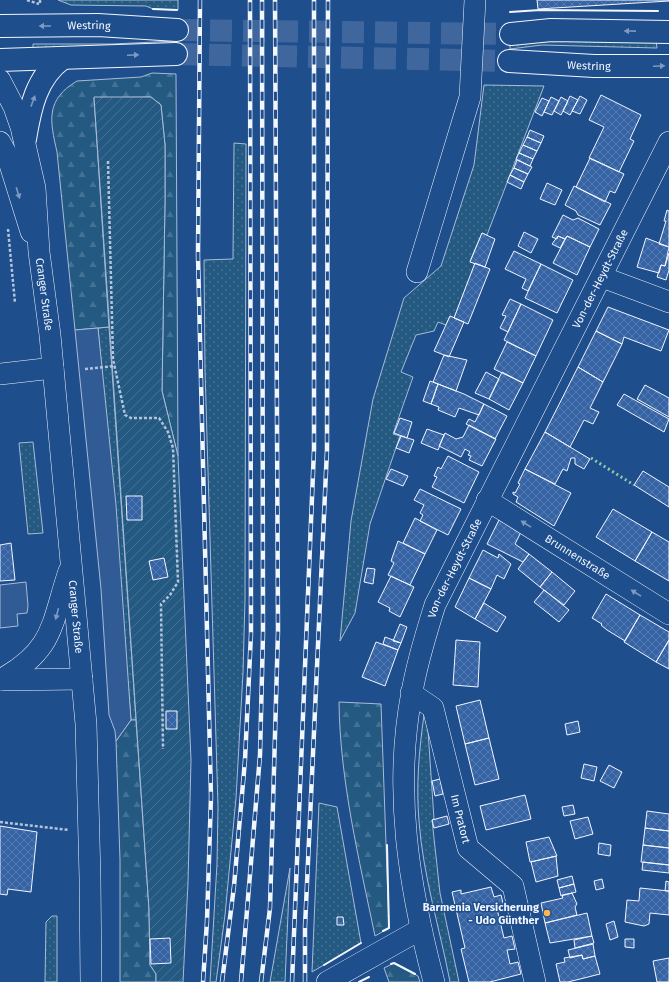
<svg xmlns="http://www.w3.org/2000/svg" width="669" height="982" font-family="'Fira Sans',sans-serif">
<style>
.grass{fill:url(#grass-dots);stroke:#a8bbd7}
.forest{fill:url(#forest-firs);stroke:#a8bbd7}
.garden{fill:url(#garden-furrows);stroke:#a8bbd7}
.parking{fill:#305b95;stroke:#a8bbd7}
.building{fill:url(#building-cross-hatch);stroke:#f2f6ff}
.lines{fill:none;stroke-linecap:round;stroke-linejoin:round}
.major-tunnel{stroke:#3f679d;stroke-width:22;stroke-dasharray:22 11;stroke-linecap:butt}
.minor-casing{stroke:#f2f6ff;stroke-width:22}
.major-casing{stroke:#f2f6ff;stroke-width:24}
.path{stroke:#b3c4dc;stroke-width:2.5;stroke-dasharray:3 2;stroke-linecap:butt}
.minor{stroke:#1f4e8c;stroke-width:21}
.major{stroke:#1f4e8c;stroke-width:22}
.rail-casing{stroke:#f2f6ff;stroke-width:4.5}
.rail{stroke:#1f4e8c;stroke-width:3;stroke-dasharray:9;stroke-linecap:butt}
.hedge{stroke:#97c8a6;stroke-width:3;stroke-dasharray:2 3;stroke-linecap:butt}
.wall{stroke:#f2f6ff;stroke-width:2}
.oneway{fill:#7e9ac0}
.poi-dot{fill:#ffb74d;stroke:#1f4e8c;stroke-width:1.5}
.labels{text-anchor:middle;stroke-width:3;stroke-linejoin:round;paint-order:stroke}
.street-label{font-size:11px;fill:#f2f6ff;stroke:#1f4e8c}
.poi-label{font-size:11px;font-weight:bold;fill:#f2f6ff;stroke:#1f4e8c;text-anchor:end}
</style>
<defs>
<pattern id="grass-dots" width="8" height="8" patternUnits="userSpaceOnUse"><rect width="8" height="8" fill="#245a82"/><path d="M2 2h.1M6 6h.1" fill="none" stroke="#447295" stroke-width="1.8" stroke-linecap="round"/></pattern>
<pattern id="forest-firs" width="22" height="20" patternUnits="userSpaceOnUse"><rect width="22" height="20" fill="#245a82"/><path d="M5 1l3.5 6h-7zM16 11l3.5 6h-7z" fill="#447295"/></pattern>
<pattern id="garden-furrows" width="10" height="10" patternUnits="userSpaceOnUse"><rect width="10" height="10" fill="#245a82"/><path d="M-1 1l2-2M0 10L10 0M9 11l2-2" fill="none" stroke="#447295"/></pattern>
<pattern id="building-cross-hatch" width="8" height="8" patternUnits="userSpaceOnUse"><rect width="8" height="8" fill="#3563a3"/><path d="M0 0l8 8M0 8l8-8" fill="none" stroke="#537ab1"/></pattern>
</defs>
<rect width="100%" height="100%" fill="#1f4e8c"/>
<path class="grass" d="M58,0h120v10l-25,-1 -7,-3 -75,-1z
M542,39l114,2 1,7 -115,-3 -32,4v-5z
M176,41v4l-143,5v-6h79z
M484,85l60,1 -57,149 -5,-2 -12,28 5,3 -21,54 -4,-2 -4,9 -8,-3 -4,9 -18,4 -15,37 12,5 -20,57 7,2 -30,88 -15,89 -15,28 11,-120 22,-122 31,-101 37,-32 33,-101z
M234,143l12,1 -1,455 -2,74 -7,125 -11,117 -9,67h-6l7,-118 1,-57 -13,-437 -1,-110 29,-1z
M109,327l27,393h-5l-33,-392z
M33,442l10,91 -15,1 -9,-91z
M424,715l3,1 7,103 -2,1 8,73 19,89h-9c-10,-53 -27,-106 -31,-161 -3,-35 0,-71 5,-106z
M319,803l18,4 24,136 -49,29z
M290,868l-5,114h-15z
M52,916h5v66h-12l1,-60z"/>
<path class="forest" d="M152,73l24,1 2,382 -16,-65 3,-190v-56l-4,-40 -10,-8 -57,1 15,229 -34,3 -18,-178c-7,-31 -12,-52 20,-71l64,-4z
M339,702l42,2 8,224 -14,8c-16,-77 -35,-155 -36,-234z
M131,720h5l13,189 1,56 6,9v8h-36v-122l-4,-119z
M394,963l24,13 2,6h-31l-5,-14z"/>
<path class="garden" d="M94,97h57l10,8 4,40v56l-3,190 16,65 13,304 -3,123 -5,99h-27v-8l-6,-9 -1,-56z"/>
<path class="parking" d="M98,328l18,177 15,215 -15,21 -1,-10 -6,-16 -8,-126 -26,-259z
M26,582l2,24 -1,7 -10,1 1,12 -18,2v-43z"/>
<path class="building" d="M537,0h132v1l-131,8z
M601,95l40,20 -11,24 4,2 -15,31 -30,-14 15,-31 -15,-7z
M570,96l8,4 -8,15 -7,-4z
M580,96l7,4 -7,14 -8,-3z
M551,97l8,4 -7,14 -8,-3z
M561,97l7,4 -7,14 -7,-4z
M542,98l7,3 -7,15 -7,-4z
M530,130l14,6 -3,7 -14,-6z
M527,137l14,6 -4,8 -14,-6z
M523,145l14,6 -4,8 -14,-6z
M519,153l14,6 -3,7 -14,-7z
M590,158l34,16 -9,19 -5,-2 -5,11 -29,-15z
M517,160l15,7 -4,7 -14,-6z
M514,168l14,6 -4,8 -14,-7z
M510,175l14,7 -3,7 -14,-7z
M547,183l15,7 -7,15 -15,-6z
M574,186l37,18 -11,21 -22,-10 -2,-4 -11,-6z
M667,210l2,1v36l-10,-3 7,-23h-2z
M563,215l10,5 5,-2 21,11 -9,18 -23,-11 -2,3 -7,-3 -1,3 -5,-2z
M524,232l14,7 -7,14 -13,-7z
M482,233l13,6 -10,28 -15,-5z
M558,236l7,3 -5,9 -8,-4z
M567,236l23,11 -13,28 -24,-12z
M646,238l23,9 -4,19 -4,-1 -2,8 -22,-6z
M514,251l27,13 -13,27 -6,-3 4,-9 -21,-10z
M669,253v17l-3,10 -9,-3 4,-12 4,1z
M475,263l15,6 -22,55 -14,-6z
M541,264l32,16 -16,33 -32,-15z
M510,299l11,5 -13,28 -8,-4 6,-12 -4,-1z
M521,304l32,16 -17,36 -32,-16z
M608,307l61,23 -8,21 -37,-14 -2,7 -26,-13z
M450,316l14,6 -15,35 -15,-6z
M596,331l26,13 -19,38 -25,-15z
M507,342l29,14 -13,27 -29,-14z
M444,355l23,5 -11,31 -23,-9z
M578,367l25,15 -13,26 9,4 -6,12 -9,-4 -14,27 -25,-15z
M486,372l13,7 -10,20 -14,-6z
M502,372l21,11 -14,27 -20,-11z
M430,381l8,3 -7,20 -8,-3z
M438,384l26,10 20,10 -5,11 -20,-7 -4,9 -17,-7 1,-3 -8,-3z
M645,385l24,13v19l-32,-18z
M624,394l45,25 -5,13 -47,-27z
M484,404l23,12 -12,23 -29,-15 3,-5 6,3z
M400,418l12,4 -5,16 -13,-5z
M469,425l27,14 -14,27 -13,-6 2,-4 -3,-1 2,-3 -5,-3 -4,8 -22,-11 6,-13 11,6 7,-2z
M427,429l17,6 -6,15 -17,-7z
M545,432l45,27 -6,10 -9,-5v-6h-4l-4,13 -4,-2 -8,15 -30,-15z
M401,436l13,4 -5,13 -13,-5z
M448,456l31,16 -15,31 -32,-16 5,-10 -3,-1 4,-9 3,2z
M391,469l17,7 -5,10 -17,-7z
M525,469l46,24 -17,33 -38,-24 2,-5 -5,-3v-2l2,1 5,-9 -2,-1z
M643,471l26,16v20l-35,-22z
M420,489l41,20 -13,26 -28,-14 3,-6 -3,-2 4,-8 -10,-5z
M126,496h16v24h-15z
M613,509l39,23 -17,29 -39,-24z
M415,518l22,12 -12,24 -22,-11z
M499,520l22,12 -6,12 14,10 -6,8 -36,-18z
M652,532l17,10v39l-34,-20z
M398,541l27,13 -15,31 -22,-10 6,-12 -3,-2z
M11,543l4,37 -15,1v-36z
M483,550l15,8 1,-4 12,10 -7,15 -7,-4 -6,14 -22,-11z
M529,554l23,18 -12,15 -22,-18z
M164,558l4,19 -15,3 -4,-19z
M367,568l8,1 -2,15 -9,-2z
M552,572l23,19 -11,14 -24,-18z
M391,576l23,11 -14,30 -11,-6 1,-3 -12,-6z
M469,578l22,11 -16,30 -20,-12z
M544,590l25,20 -10,12 -25,-20z
M606,594l34,21 -15,26 -18,-11 -6,-5 1,-1 -10,-6z
M484,603l22,14 -9,15 -22,-13z
M640,615l29,17v8l-13,22 -32,-20z
M400,624l7,3 -6,16 -8,-2z
M385,637l16,6 -3,7 -15,-6z
M456,640l24,2 -2,45 -25,-2z
M669,640v29l-13,-7z
M376,642l22,8 -13,36 -23,-9z
M480,700l9,38 -24,6 -9,-38z
M166,711h11v18h-11z
M578,721l2,11 -13,3 -2,-11z
M489,738l10,41 -24,6 -10,-41z
M584,764l13,3 -3,14 -13,-3z
M609,765l13,7 -8,16 -14,-7z
M440,779l3,15 -8,2 -3,-15z
M525,795l6,24 -45,11 -6,-24z
M573,805l2,9 -11,2 -2,-9z
M647,811l22,3v17l-24,-3z
M447,816l2,8 -15,4 -2,-8z
M588,817l5,17 -18,5 -5,-18z
M0,826l37,6 -6,60 -23,-3 -1,6 -7,-1z
M645,828l24,3v17l-26,-3z
M549,837l8,19 -27,6 -4,-20z
M599,843l12,2 -1,11 -12,-2z
M643,845l26,3v17l-28,-3z
M556,856l2,20 -22,6 -5,-20z
M643,862l26,3v8l-27,-3z
M572,876l2,8 -15,4 -2,-8z
M602,879l2,9 -8,2 -2,-9z
M666,881l3,1v9h-4z
M574,884l2,8 -15,4 -2,-8z
M491,887l3,10 7,-2 3,12 -7,2 7,29 8,-2 3,13 -8,1 3,14 8,-2 3,12 -31,8h-21l-8,-33 4,-1 -13,-56 9,-2v4z
M640,888l29,3v24l-19,-2 -1,11 -5,2 -19,-4 2,-22 12,1z
M572,893l5,11 -2,3 2,8 -32,8 -4,-20 22,-5 -1,-3z
M587,913l5,23 -42,7 -5,-20z
M337,917h6l1,8h-7z
M614,921l4,16 -8,3 -4,-16z
M592,936l2,7 -19,5 -1,-8z
M170,938l1,25 -20,1 -1,-25z
M625,939h9v9l-9,-1z
M593,944l2,12 -12,3 -1,-4 -12,3 -2,-8z
M582,955l1,4 12,-3 5,18 -32,8h-8l-4,-18 9,-2 -1,-4z
M669,958v24h-12l-4,-21z"/>
<g class="lines">
<path class="major-tunnel" d="M177,30l334,4
M176,54l333,7"/>
<g class="minor-casing">
<g id="minor">
<path id="s1" d="M0,80l14,27 7,20 14,61 4,64 11,83 36,389 4,154 1,104"/>
<path d="M0,142l7,13 24,77"/>
<path d="M417,272l53,-175 5,-97"/>
<path d="M602,277l67,25"/>
<path d="M0,374l53,-6"/>
<path id="s2" d="M487,500l182,114"/>
<path d="M0,680c55,-30 51,-56 69,-109"/>
<path d="M1,680l81,-1"/>
<path id="s3" d="M411,693l22,15 35,140 45,38 22,96"/>
<path d="M327,982l94,-53"/>
<path id="s4" d="M434,982c-25,-95 -41,-192 -22,-290 5,-30 14,-58 23,-87l234,-463"/>
</g>
</g>
<g class="major-casing">
<g id="major">
<path id="s5" d="M0,26l98,-1 79,5"/>
<path d="M511,34l40,-4 118,2"/>
<path d="M0,60l176,-6"/>
<path id="s6" d="M509,61l85,5h75"/>
<path d="M25,139c5,-30 11,-62 38,-81"/>
</g>
</g>
<path class="path" d="M27,0l12,4
M40,0v5
M108,161l5,198 12,56 6,3h28l9,14 5,16 5,134 -8,13 -9,9 2,145
M8,229l7,74
M85,369l30,-3
M0,822l69,8"/>
<use href="#minor" class="minor"/>
<use href="#major" class="major"/>
<g class="rail-casing">
<path id="rail" d="M200,0l-2,256 13,541 -4,124 -4,61
M222,982l12,-96 11,-126 6,-126 -1,-634
M241,982l19,-227 3,-121 -1,-634
M261,982l9,-74 8,-277 -3,-631
M292,982l22,-533v-449
M305,982v-55l22,-477 1,-450"/>
</g>
<use href="#rail" class="rail"/>
<path class="hedge" d="M591,458l43,27"/>
<path class="wall" d="M153,9l24,1
M510,12l30,-2 118,1
M383,931l6,-3 -2,-83
M391,964l3,-1 21,11
M324,965l37,-22
M359,982l10,-5"/>
</g>
<defs><path id="oneway-solid" d="M-6-.8H1V-3.2L6.5 0L1 3.2V.8H-6Z"/></defs>
<g class="oneway">
<use href="#oneway-solid" transform="translate(45 26) rotate(180)"/>
<use href="#oneway-solid" transform="translate(630 31) rotate(-179)"/>
<use href="#oneway-solid" transform="translate(133 55) rotate(-2)"/>
<use href="#oneway-solid" transform="translate(659 66) rotate(-2)"/>
<use href="#oneway-solid" transform="translate(33 101) rotate(-70)"/>
<use href="#oneway-solid" transform="translate(18 193) rotate(73)"/>
<use href="#oneway-solid" transform="translate(526 524) rotate(-148)"/>
<use href="#oneway-solid" transform="translate(636 593) rotate(-148)"/>
<use href="#oneway-solid" transform="translate(57 614) rotate(104)"/>
</g>
<circle class="poi-dot" cx="547" cy="913" r="4"/>
<g class="labels">
<g class="street-label">
<text dy="4" stroke="none"><textPath href="#s5" startOffset="89">Westring</textPath></text>
<text dy="4" stroke="none"><textPath href="#s6" startOffset="80">Westring</textPath></text>
<text dy="4" stroke="none"><textPath href="#s4" startOffset="749">Von-der-Heydt-Straße</textPath></text>
<text dy="4" stroke="none"><textPath href="#s1" startOffset="221">Cranger Straße</textPath></text>
<text dy="4" stroke="none"><textPath href="#s2" startOffset="107">Brunnenstraße</textPath></text>
<text dy="4" stroke="none"><textPath href="#s4" startOffset="425">Von-der-Heydt-Straße</textPath></text>
<text dy="4" stroke="none"><textPath href="#s1" startOffset="545">Cranger Straße</textPath></text>
<text dy="4" stroke="none"><textPath href="#s3" startOffset="141">Im Pratort</textPath></text>
</g>
<g class="poi-label">
<text x="539" y="911">Barmenia Versicherung<tspan x="539" dy="13">- Udo Günther</tspan></text>
</g>
</g>
</svg>
